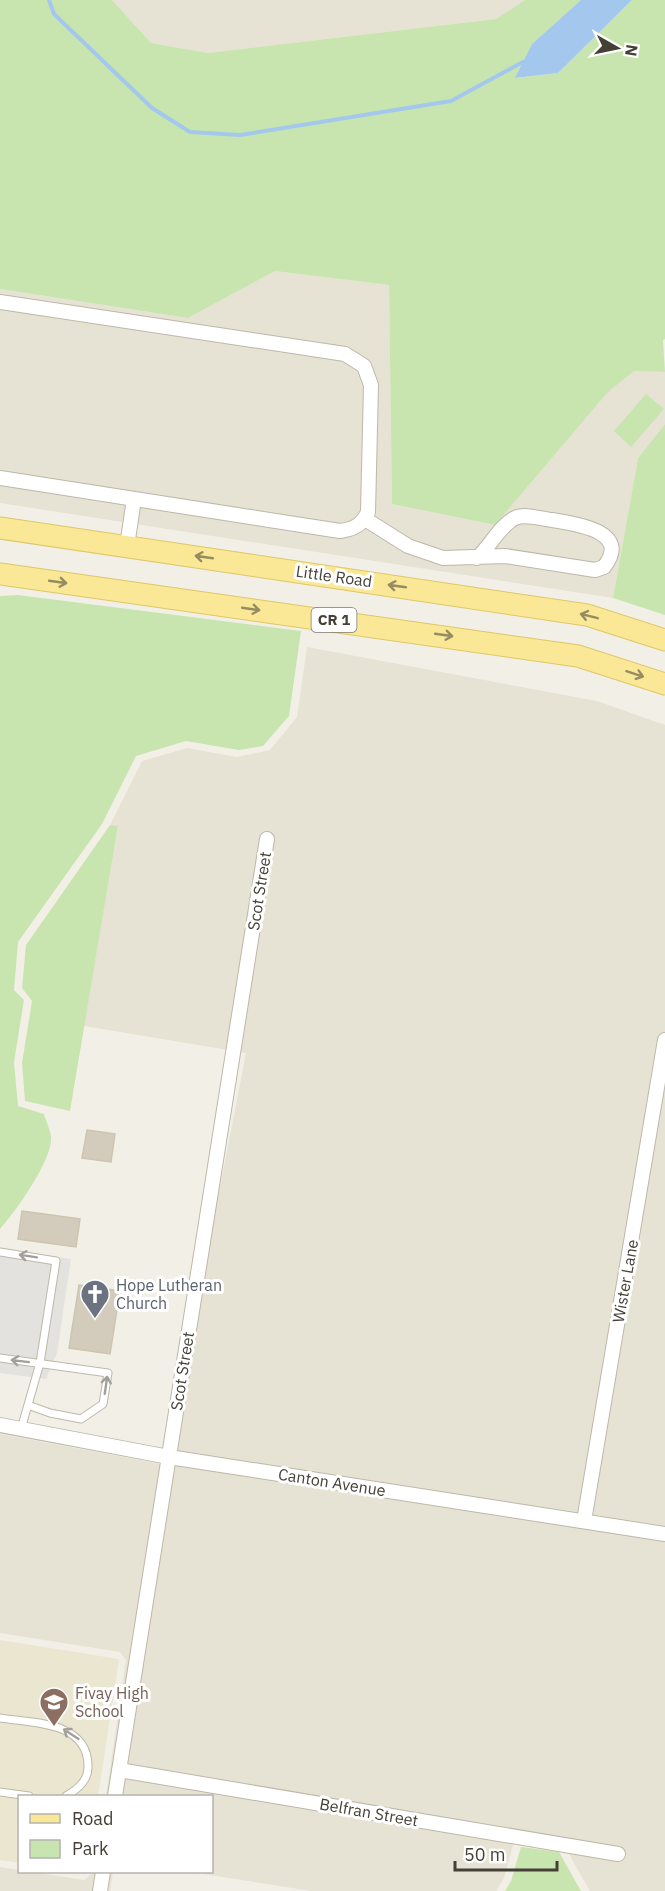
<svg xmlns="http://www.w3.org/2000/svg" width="665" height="1891" font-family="'IBM Plex Sans',sans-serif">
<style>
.residential{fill:#e6e2d4}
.education{fill:#ebe6d0}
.green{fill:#c8e5b0}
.parking{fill:#e3e2de}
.water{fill:#a4c8ed}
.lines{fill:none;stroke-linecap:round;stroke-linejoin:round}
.stream{stroke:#a4c8ed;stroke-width:4}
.building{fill:#d3ccbc;stroke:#cec5af;stroke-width:1.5}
.lane-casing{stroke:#bdb8a9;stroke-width:9}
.street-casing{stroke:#bdb8a9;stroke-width:16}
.primary-casing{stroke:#dec768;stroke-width:23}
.lane{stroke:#fff;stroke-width:7}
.street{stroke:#fff;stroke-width:14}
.primary{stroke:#fae897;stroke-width:21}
.oneway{stroke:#968c62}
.oneway2{stroke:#a2a09a}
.labels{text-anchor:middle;stroke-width:6;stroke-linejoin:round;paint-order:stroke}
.shield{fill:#fff;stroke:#7d7972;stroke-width:1.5}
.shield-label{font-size:15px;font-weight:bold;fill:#454036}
.street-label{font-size:16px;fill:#454036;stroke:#fff}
.worship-label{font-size:16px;fill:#5b616d;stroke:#fff;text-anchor:start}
.education-label{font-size:16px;fill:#785e54;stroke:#fff;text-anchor:start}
</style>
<rect width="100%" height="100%" fill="#f2f0e6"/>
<path class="residential" d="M112,0h413l-29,19 -288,34 -57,-10z
M275,271l114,14 3,219 103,21 113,-133 26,-21 31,1v52l-27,34 -25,140 -613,-95v-214l188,29z
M307,647l290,54 68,24v1166h-75l-24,-42 -45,-9 -8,5 -9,33 -8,13h-185l-120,-19h21v-76h-106l20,-136 -6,-8 -120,-19v-199l166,31 80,-412 -162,-27 34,-199 -8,-2 32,-64 45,-13 50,9 33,-7 27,-33z
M0,1867l84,13 10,-8h19l-3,19h-110z"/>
<path class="education" d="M0,1640l119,19 -21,137h-78l-1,67 -19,-3z"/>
<path class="green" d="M0,0h112l39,43 57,10 288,-34 29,-19h56l-49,44 -16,34 42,-5 74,-73h33v339l-2,1 2,32 -31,-1 -26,21 -113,133 -103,-21 -3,-219 -114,-14 -87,47 -188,-29z
M646,394l18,15 -33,38 -17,-16z
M665,424v191l-52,-17 25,-140z
M18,595l283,36 -12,85 -26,30 -24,4 -53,-9 -50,15 -34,68 -84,118 -4,48 10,10 -10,62 4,44 26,8c2,7 6,15 7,23 2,23 -36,75 -51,92v-633z
M110,825l8,1 -48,285 -45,-10 -3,-38 10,-62 -10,-13 4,-43z
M521,1847l38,5 22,39h-76l6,-10z"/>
<path class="parking" d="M0,1248l71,11 -14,94 -11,26 -46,-6z"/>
<path class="water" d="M581,0h51l-74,73 -43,5 17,-34z"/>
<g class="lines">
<path class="stream" d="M49,0l5,14 98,94 38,24 50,3 211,-34 72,-39"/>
</g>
<path class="building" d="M87,1130l28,4 -4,28 -29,-4z
M22,1211l58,8 -4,28 -58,-8z
M79,1285l41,6 -10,63 -41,-6z"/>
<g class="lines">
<g class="lane-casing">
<path id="lane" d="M0,1252l56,9 -16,102 -19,66
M0,1358l108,15 -5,31 -22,15 -31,-6 -22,-8
M0,1718c32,5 87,3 88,47 1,15 -10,24 -22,31
M0,1792l29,4"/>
</g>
<g class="street-casing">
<path id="street" d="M0,302l345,52 19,12 7,19 -3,127c-6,13 -14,17 -28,19l-340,-53
M365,519l43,27 35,12 62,-2 90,14 9,-3c28,-36 -28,-43 -52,-47 -11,-1 -27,-7 -37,-2 -16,8 -25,29 -38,40
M127,546l7,-47
M0,1425l169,32 496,77
M584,1521l81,-481
M119,1770l499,84
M115,1796l152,-957
M100,1891l3,-19"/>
</g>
<g class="primary-casing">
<path id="primary" d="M0,528l587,87 78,25
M0,574l578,82 87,28"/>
</g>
<use href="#lane" class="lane"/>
<use href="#street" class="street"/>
<use href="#primary" class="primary"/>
</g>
<defs><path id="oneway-shaft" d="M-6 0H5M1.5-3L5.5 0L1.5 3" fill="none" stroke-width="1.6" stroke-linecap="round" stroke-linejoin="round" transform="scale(1.5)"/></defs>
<g class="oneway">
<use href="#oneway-shaft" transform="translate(204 557) rotate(-172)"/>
<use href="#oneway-shaft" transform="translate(58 582) rotate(8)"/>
<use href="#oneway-shaft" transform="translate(397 586) rotate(-172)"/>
<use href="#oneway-shaft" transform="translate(251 609) rotate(8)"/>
<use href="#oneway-shaft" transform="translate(589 616) rotate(-166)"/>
<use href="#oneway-shaft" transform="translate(444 635) rotate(8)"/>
<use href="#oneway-shaft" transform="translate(635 674) rotate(18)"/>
</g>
<g class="oneway2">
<use href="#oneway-shaft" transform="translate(28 1256) rotate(-171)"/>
<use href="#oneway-shaft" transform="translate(20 1361) rotate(-173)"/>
<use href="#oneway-shaft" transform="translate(106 1385) rotate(-82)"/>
<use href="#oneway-shaft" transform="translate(71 1734) rotate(-147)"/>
</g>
<defs>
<g id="church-pin" transform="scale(1.5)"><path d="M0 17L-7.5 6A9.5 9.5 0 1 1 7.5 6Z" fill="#6b7280" stroke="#fff"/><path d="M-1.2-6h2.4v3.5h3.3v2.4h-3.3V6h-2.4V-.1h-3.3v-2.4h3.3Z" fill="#fff"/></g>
<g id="school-pin" transform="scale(1.5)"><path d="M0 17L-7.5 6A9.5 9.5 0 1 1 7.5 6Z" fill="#8d6e63" stroke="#fff"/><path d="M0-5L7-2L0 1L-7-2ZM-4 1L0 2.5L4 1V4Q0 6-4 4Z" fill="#fff"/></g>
</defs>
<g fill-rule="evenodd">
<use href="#church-pin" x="95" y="1294"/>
<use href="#school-pin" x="54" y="1702"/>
</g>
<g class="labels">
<rect class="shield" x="311.5" y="608" width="45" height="24" rx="4.5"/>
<g class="shield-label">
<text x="334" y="625">CR 1</text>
</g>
<g class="street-label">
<text transform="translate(334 576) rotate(8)" y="6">Little Road</text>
<text transform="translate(259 891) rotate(-81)" y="6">Scot Street</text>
<text transform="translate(625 1281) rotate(-80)" y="6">Wister Lane</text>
<text transform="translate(182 1371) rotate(-81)" y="6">Scot Street</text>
<text transform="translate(332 1482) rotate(9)" y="6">Canton Avenue</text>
<text transform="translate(369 1812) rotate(10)" y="6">Belfran Street</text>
</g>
<g class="worship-label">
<text x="116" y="1291">Hope Lutheran<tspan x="116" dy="18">Church</tspan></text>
</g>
<g class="education-label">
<text x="75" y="1699">Fivay High<tspan x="75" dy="18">School</tspan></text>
</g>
</g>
<rect x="18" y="1795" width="195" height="78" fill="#ffffff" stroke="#b5b3af" stroke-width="1.5"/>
<rect x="30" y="1814" width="30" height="9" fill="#fae897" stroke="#b5b3af" stroke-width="1.5"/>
<text x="72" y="1825" font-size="18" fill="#454036">Road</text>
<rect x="30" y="1840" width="30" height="18" fill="#c8e5b0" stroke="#b5b3af" stroke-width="1.5"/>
<text x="72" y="1855" font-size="18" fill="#454036">Park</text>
<g transform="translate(617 48) rotate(99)" stroke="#ffffff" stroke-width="4.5" paint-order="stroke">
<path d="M0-4.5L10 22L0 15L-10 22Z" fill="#454036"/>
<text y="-9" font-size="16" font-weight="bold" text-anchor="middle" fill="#454036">N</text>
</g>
<path d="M455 1861v9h102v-9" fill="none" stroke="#454036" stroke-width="3"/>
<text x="464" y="1861" font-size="18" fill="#454036" stroke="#ffffff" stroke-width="4.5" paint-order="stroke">50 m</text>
</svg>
